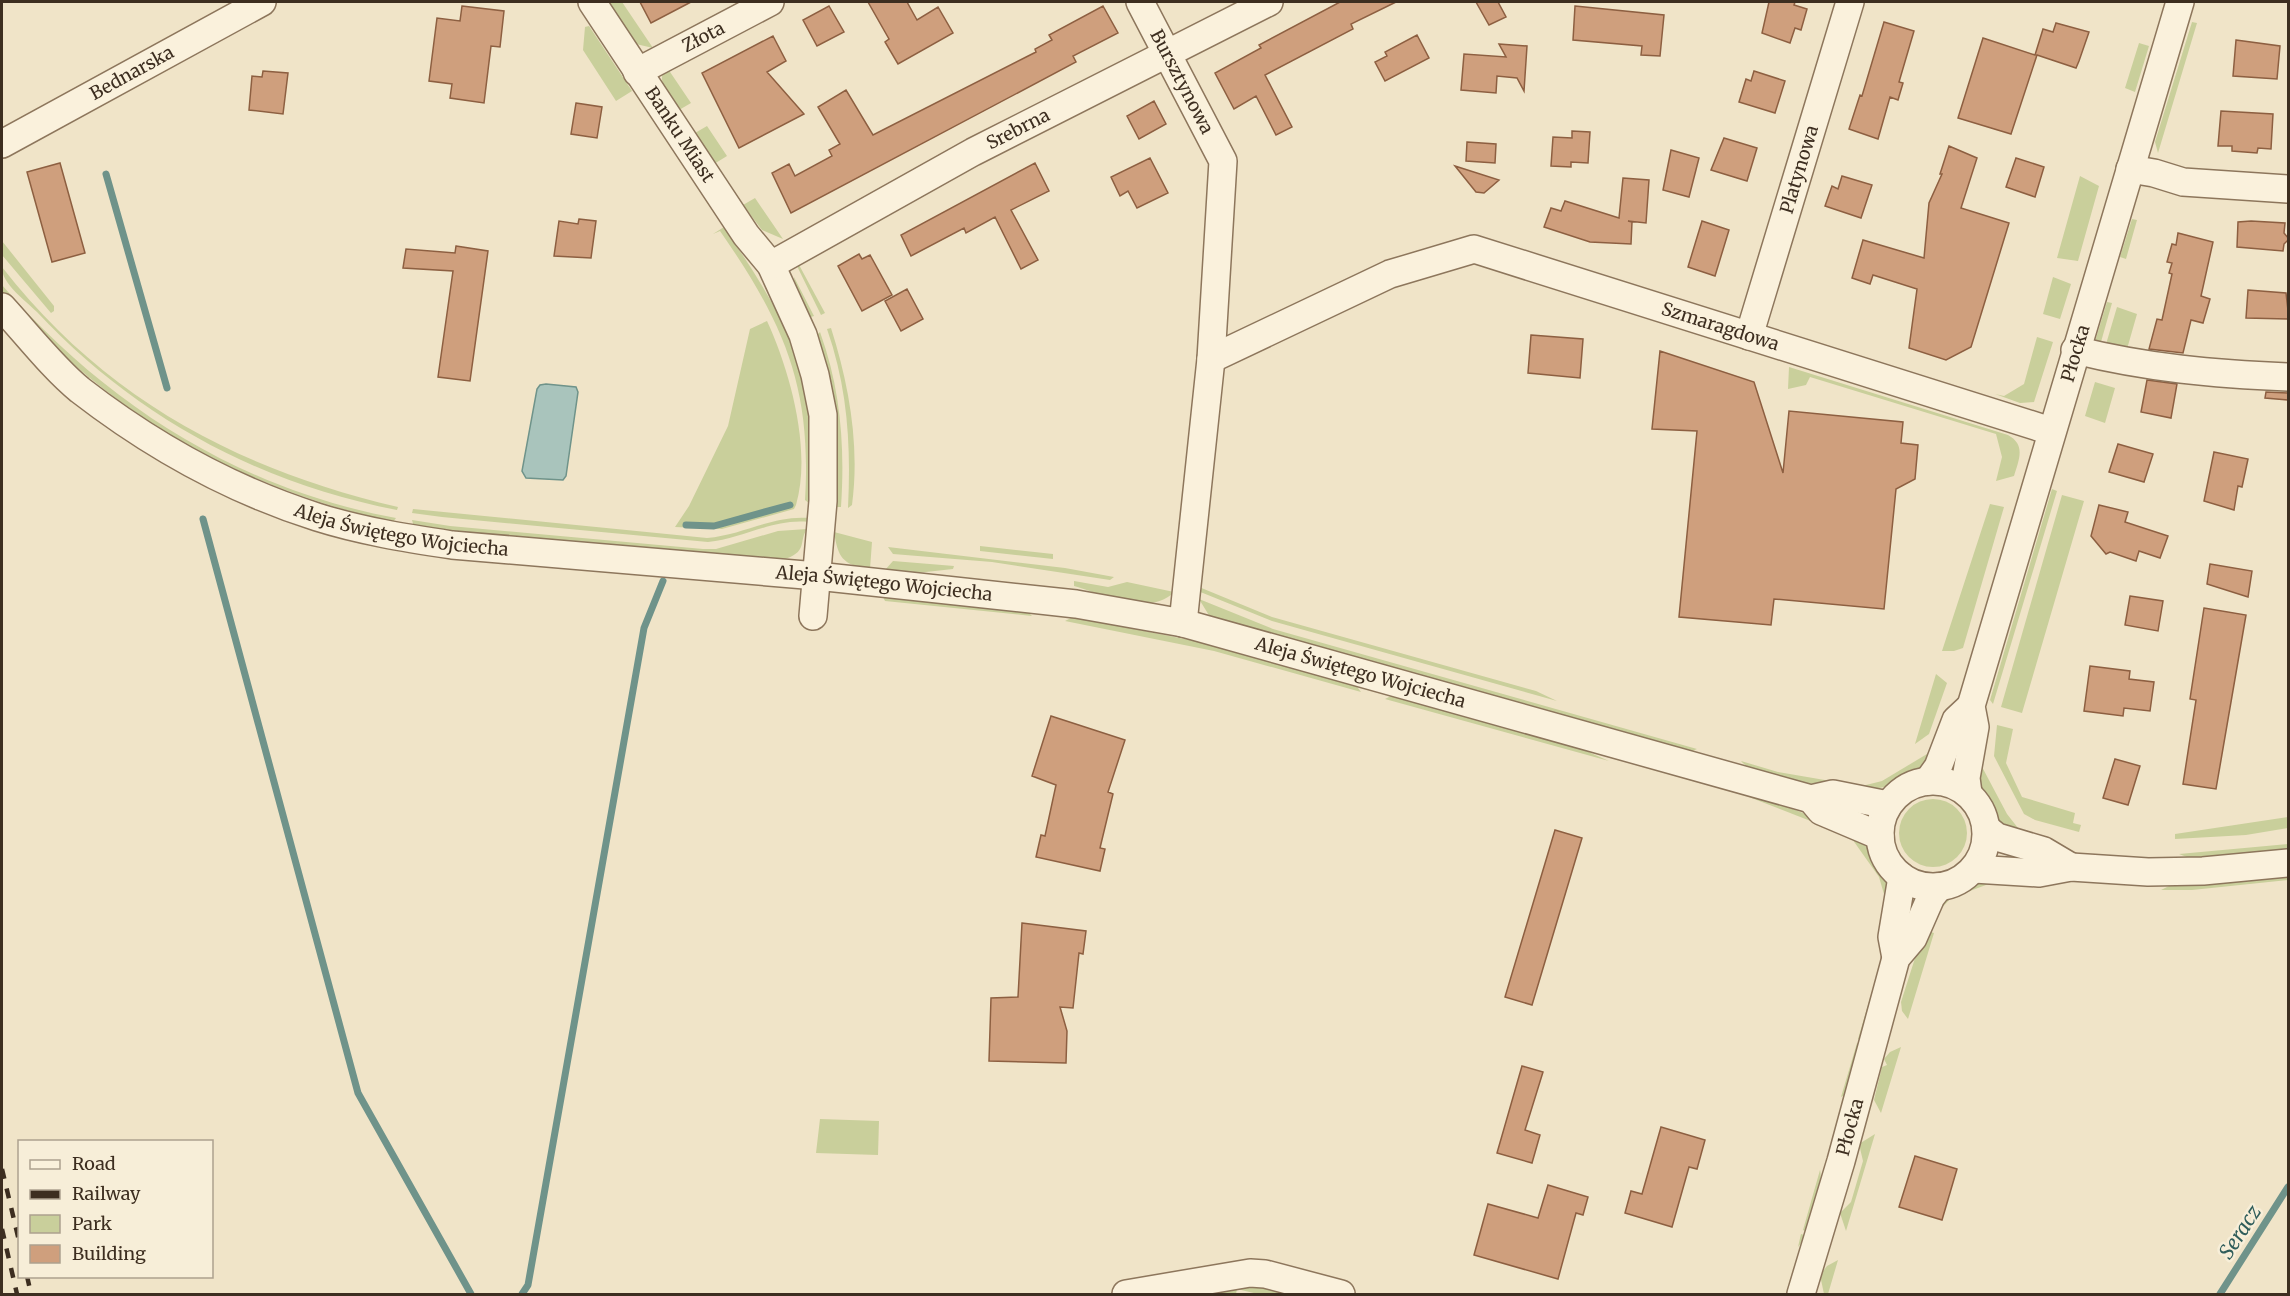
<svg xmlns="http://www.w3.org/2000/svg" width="2290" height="1296" font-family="Merriweather,serif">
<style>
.green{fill:#c9cf9b}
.water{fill:#a9c4bc;stroke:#6f938a;stroke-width:1.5}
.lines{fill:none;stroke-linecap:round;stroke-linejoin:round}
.stream{stroke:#6f938a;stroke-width:7}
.building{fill:#cf9f7d;stroke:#8d5f41;stroke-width:1.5}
.minor-casing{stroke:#8d765c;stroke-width:30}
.minor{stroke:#faf1dc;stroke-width:27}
.rail{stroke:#3d2e20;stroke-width:4.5;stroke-dasharray:10 10;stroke-linecap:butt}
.labels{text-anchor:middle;stroke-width:5;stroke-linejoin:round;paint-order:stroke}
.street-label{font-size:18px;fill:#3d2e20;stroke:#f7eed8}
.water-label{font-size:20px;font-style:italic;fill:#2f5d5a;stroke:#f7eed8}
</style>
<rect width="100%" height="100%" fill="#f0e4c8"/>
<path class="green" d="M605,2h17l31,46 -17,-4z
M2192,22l5,1 -39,130 -3,-11z
M589,26l43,65 -16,10 -33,-51 2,-23z
M2139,43l10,3 -14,46 -10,-4z
M666,66l25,37 -12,7c-10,-14 -24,-27 -13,-44z
M707,126l20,30 -13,8 -19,-31z
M2080,176l19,10 -21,75 -21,-3z
M755,198l28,41 -21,-9 -19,-25z
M2132,219l5,1 -11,39 -6,-2z
M724,227c38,57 81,119 86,190 1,29 0,58 0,87l-5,-4c7,-113 -21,-177 -85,-269l-7,3z
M2,241l52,65v5l-3,2 -49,-58z
M798,263l27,50 -4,2 -24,-49z
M2,267c103,132 235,202 396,240l-1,3c-138,-26 -264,-95 -360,-198 -11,-11 -36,-29 -35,-45z
M794,277l20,39 -6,2 -13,-30z
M2053,277l18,7 -11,35 -17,-5z
M2,285c103,119 237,204 394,233l-3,4c-157,-35 -283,-108 -391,-228z
M2107,302l5,1 -13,46 -6,-1z
M2117,307l20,7 -12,42 -21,-5z
M767,321c23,50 45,129 29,184l-2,4 -72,20 -47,-2 14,-21 39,-80 22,-97z
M831,328c18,57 29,117 21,177l-4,3c3,-62 0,-119 -21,-179z
M820,332c21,58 25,115 21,175h-6l3,-37 -3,-55 -19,-79z
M2037,337l16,5 -19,60 -14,1 -25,-9 9,2 20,-12z
M1789,367l219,68c18,10 11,24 6,41l-18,5 6,-24 -6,-23 -186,-57 -4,8 -18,4z
M2095,382l20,6 -10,35 -20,-7z
M2052,489l5,2 -64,213 -3,-4z
M2062,495l22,6 -62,212 -21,-6z
M1990,504l14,3 -41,141 -9,3h-12z
M413,509l294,29c36,-3 66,-23 102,-20v4c-36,-4 -66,17 -101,20l-266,-25 -30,-4z
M412,520l38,6 253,23h13l62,-18 29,-2c-9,13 2,23 -25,31l-336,-29 -32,-4z
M834,532l38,10 -2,27c-28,-4 -32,-12 -36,-37z
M980,546l73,8v5l-73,-8z
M888,547l177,21 49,9 -4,3 -118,-18 -99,-8z
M893,561l61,5 -1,3 -36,4 -32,-3z
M1074,581l34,6 19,-5 47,10c-24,25 -72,2 -100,-6z
M1199,587l73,30 264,74 21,10 -285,-80 -74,-30z
M882,595l143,14 7,7 -147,-15z
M1199,599l74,30 424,120 -7,3 -480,-135z
M1073,617l137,27 145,40 6,8 -147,-41 -149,-30z
M1936,674l11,9 -18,51 -14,10z
M1393,695l184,52 32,14 -224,-62z
M1997,725l16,4 -7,34 16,34 53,16 -2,10 8,2 -2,7 -44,-12 -11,-6 -30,-58z
M1932,751c-2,5 -4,13 -8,17 -14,13 -45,22 -63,23l1,-5 20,-5z
M1741,761l37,11 70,12 -1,5c-24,-4 -92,-10 -106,-28z
M1981,765l26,49 11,14 -2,8 -19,-15 -17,-31 -2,-5z
M1749,797l23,4 64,25 -5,3z
M1899 833a34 34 0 1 1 68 0a34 34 0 1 1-68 0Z
M2288,817v11l-42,7 -71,4v-5z
M1850,836l16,6 7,9 15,33 -2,17 -7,-24z
M2288,844v5l-10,1 -86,9 -13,-5z
M2288,875v5l-96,10h-31l10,-5z
M1979,881l15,1 -43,16 -14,15 4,-13z
M1924,930l10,3 -26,86 -6,-8 -1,-9z
M1873,988l-2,15 -24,91 -6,3 16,-54 2,1 2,-4 -3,-1z
M1901,1047l-20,66 -7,-13 8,-33 5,-2 -3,-6 6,-7z
M820,1119l59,2 -1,34 -62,-2z
M1875,1134l-29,97 -6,-18 11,-11 12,-41 -4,-17z
M1820,1170c4,12 -12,67 -22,77l3,-13 3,1 1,-4 -2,-1z
M1838,1260l-10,34h-4l-4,-19 7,-9z
M1241,1283l64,11h-47l-21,-5 -1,5h-40z"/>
<path class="water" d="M546,384l30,3 2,5 -12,84 -3,4 -37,-2 -4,-7 15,-82 3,-4z"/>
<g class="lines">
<path class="stream" d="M106,174l61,214
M203,519l155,574 113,201
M686,525l28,1 76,-21
M522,1294l6,-9 116,-657 19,-47
M2220,1294l68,-107"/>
</g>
<path class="building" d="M640,2h51l-40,21z
M868,2h39l10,18 21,-13 15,26 -55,31 -13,-22 4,-3z
M1340,2h56l-45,22 2,5 -88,46 27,52 -16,8 -20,-39 -22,13 -19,-36 46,-25 -2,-3z
M1476,2h22l8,15 -17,8z
M1769,2h26l-1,3 13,4 -6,21 -6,-2 -5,15 -28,-10z
M462,6l42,5 -4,36 -9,-1 -7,57 -34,-5 2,-14 -23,-3 8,-63 23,3z
M829,6l15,26 -27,14 -14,-26z
M1103,6l15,27 -45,23 3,6 -285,151 -19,-40 17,-9 6,12 37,-20 -3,-6 11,-6 -22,-37 28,-17 27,45 163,-83 -1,-3 17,-9 -3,-5z
M1575,6l89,9 -4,41 -19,-1 1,-9 -69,-6z
M1884,22l30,9 -15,51 4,1 -5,17 -8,-3 -12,42 -29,-10 11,-34 2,1z
M2056,23l33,9 -10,29 -3,7 -39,-13 -26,79 -53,-16 25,-80 52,17 8,-26 10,3z
M1417,35l12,23 -44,23 -10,-19 12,-6 -2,-4z
M773,36l13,25 -19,11 37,42 -65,34 -37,-75z
M2236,40l44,6 -3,33 -44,-3z
M1499,44l28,2 -3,45 -7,-13 -20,-2 -1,17 -35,-3 3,-36 42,3z
M263,71l25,2 -5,41 -34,-4 3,-34 10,1z
M1754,71l31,10 -10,32 -36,-11 7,-23 5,2z
M1154,101l12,23 -27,15 -12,-23z
M576,103l26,4 -5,31 -26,-4z
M2221,111l52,3 -2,35 -13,-1 -1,5 -25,-2v-5h-14z
M1572,131l18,1 -2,31 -17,-1v5l-20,-1 2,-29 19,1z
M1724,138l33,10 -10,33 -36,-11z
M1467,142l29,2 -1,19 -29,-2z
M1949,146l28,12 -16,50 48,15 -38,124 -25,13 -37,-12 8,-59 -44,-14 -3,9 -18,-6 11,-38 61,18 5,-55 13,-29h-2z
M1671,150l28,8 -10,39 -26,-7z
M1150,158l18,35 -31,15 -9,-17 -8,5 -9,-19z
M2016,158l28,9 -9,30 -29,-10z
M60,163l25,90 -33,9 -25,-90z
M1035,163l14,28 -38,19 27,50 -17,9 -26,-52 -29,16 -2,-5 -53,28 -10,-21z
M1455,166l44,14 -15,13 -8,-1z
M1842,176l30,9 -11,33 -36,-12 7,-20 6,3z
M1623,178l26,2 -3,43 -18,-2 4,1 -1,22 -41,-2 -46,-15 7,-19 10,3 4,-10 54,17z
M579,219l17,2 -5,37 -37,-2 5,-35 19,3z
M1702,221l27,9 -14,46 -27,-9z
M2251,221l34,2 -1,10 5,6 -5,5 -1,7 -46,-4 1,-25z
M2178,233l35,9 -12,54 9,3 -7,24 -12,-3 -8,33 -34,-4 8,-30 5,1 10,-46 -3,-1 3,-10 -5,-1 5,-18 4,1z
M456,246l32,5 -18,130 -32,-4 15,-106 -50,-3 3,-19 49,4z
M859,254l3,5 8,-4 22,40 -30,16 -24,-45z
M907,289l16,30 -22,12 -16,-30z
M2248,290l38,3 3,26 -43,-1z
M1531,335l52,4 -3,39 -52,-5z
M1660,351l94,31 29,91 6,-62 114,11 -2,21 17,2 -3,34 -19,10 -12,120 -110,-10 -3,26 -92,-8 18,-186 -45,-2z
M2147,380l30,4 -6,34 -30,-6z
M2266,392l23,1v7l-24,-2z
M2118,444l35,10 -9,28 -35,-10z
M2214,452l34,7 -6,28 -4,-1 -4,24 -30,-9z
M2099,505l29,7 -3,10 43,14 -8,22 -21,-7 -3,10 -26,-9 -4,2 -15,-18z
M2210,564l42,7 -4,26 -41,-13z
M2130,596l33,5 -5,30 -33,-6z
M2204,608l42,7 -30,174 -33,-5 13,-84 -6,-1z
M2090,666l40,5 -1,8 25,3 -4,29 -26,-3 -1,8 -39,-5z
M1051,716l74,24 -17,52 5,2 -13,54 5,1 -5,22 -64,-14 5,-22 4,1 11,-51 -24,-9z
M2115,759l25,7 -12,39 -25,-7z
M1555,830l27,8 -50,167 -27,-8z
M1022,923l64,8 -3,23 -4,-1 -6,55 -13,-1 7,24 -1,32 -77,-2 2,-63 27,-1z
M1522,1066l21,6 -18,58 15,5 -8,28 -35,-10z
M1661,1127l44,13 -8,29 -8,-2 -17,60 -47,-14 6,-22 11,3z
M1915,1156l42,13 -15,51 -43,-13z
M1548,1185l40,12 -5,18 -7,-2 -18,66 -84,-24 14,-51 50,14z"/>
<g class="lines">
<g class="minor-casing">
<g id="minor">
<path id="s1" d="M592,2l154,233 25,30 32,70 12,40 8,40v86l-10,115"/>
<path id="s2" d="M1140,2l83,159 -12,198 -28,264"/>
<path id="s3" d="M637,72l133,-70"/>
<path id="s4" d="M2,144l260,-142"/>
<path d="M2130,169l24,4 29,9 105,7"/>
<path id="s5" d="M771,265l202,-113 296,-150"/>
<path id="s6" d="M2,307c24,26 51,61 78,83 71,55 152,100 237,127 44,14 89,21 135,28l365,31 259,28 107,19 628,176 22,-5 55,11"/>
<path id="s7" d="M1749,336l101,-334"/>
<path d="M2075,350c72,18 140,24 213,27"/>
<path id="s8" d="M1211,359l179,-85 84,-25 577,182"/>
<circle cx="1933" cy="834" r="53"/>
<path d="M1928,781l10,-14 18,-47 15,-14"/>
<path id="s9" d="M1968,793l-2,-15 9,-51 -4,-21 209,-704"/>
<path d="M1811,799l10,12 59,25"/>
<path d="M1987,829l10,8 47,14 27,16"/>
<path d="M1974,869l65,4 32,-6 77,5 55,-1 85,-8"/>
<path d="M1896,958l-4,-21 10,-60"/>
<path d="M1126,1294l124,-21 15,1 76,20"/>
<path id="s10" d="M1801,1294l40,-133 55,-203 17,-20 18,-41 8,-10"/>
</g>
</g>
<use href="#minor" class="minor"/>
<path class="rail" d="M2,1169l18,76
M2,1229l15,65
M27,1276l4,18"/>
</g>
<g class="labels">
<g class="street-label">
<text dy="6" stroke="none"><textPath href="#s3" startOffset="75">Złota</textPath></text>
<text dy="6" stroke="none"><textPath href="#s4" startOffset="148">Bednarska</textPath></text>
<text dy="6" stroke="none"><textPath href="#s2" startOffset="90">Bursztynowa</textPath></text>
<text dy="6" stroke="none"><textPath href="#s5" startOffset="282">Srebrna</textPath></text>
<text dy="6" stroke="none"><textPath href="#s1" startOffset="159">Banku Miast</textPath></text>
<text dy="6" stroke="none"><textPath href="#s7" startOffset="174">Platynowa</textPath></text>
<text dy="6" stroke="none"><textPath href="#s8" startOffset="544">Szmaragdowa</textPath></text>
<text dy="6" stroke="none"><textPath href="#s9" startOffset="456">Płocka</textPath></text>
<text dy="6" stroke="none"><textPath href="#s6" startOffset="470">Aleja Świętego Wojciecha</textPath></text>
<text dy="6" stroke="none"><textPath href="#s6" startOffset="956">Aleja Świętego Wojciecha</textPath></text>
<text dy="6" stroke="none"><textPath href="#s6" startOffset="1442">Aleja Świętego Wojciecha</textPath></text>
<text dy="6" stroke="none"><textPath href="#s10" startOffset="174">Płocka</textPath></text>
</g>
<g class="water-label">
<text transform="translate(2240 1232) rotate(-57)" y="7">Seracz</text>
</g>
</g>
<rect width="2290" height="1296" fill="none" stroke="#3d2e20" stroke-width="6"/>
<rect x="18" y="1140" width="195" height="138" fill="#f7eed8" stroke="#ada18e" stroke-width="1.5"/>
<rect x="30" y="1160" width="30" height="9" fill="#faf1dc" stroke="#ada18e" stroke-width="1.5"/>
<text x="72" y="1170" font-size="18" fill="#3d2e20">Road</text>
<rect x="30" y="1190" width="30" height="9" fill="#3d2e20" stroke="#ada18e" stroke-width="1.5"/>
<text x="72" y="1200" font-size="18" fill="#3d2e20">Railway</text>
<rect x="30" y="1215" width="30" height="18" fill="#c9cf9b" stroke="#ada18e" stroke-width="1.5"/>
<text x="72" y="1230" font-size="18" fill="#3d2e20">Park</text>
<rect x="30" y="1245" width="30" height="18" fill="#cf9f7d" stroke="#ada18e" stroke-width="1.5"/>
<text x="72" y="1260" font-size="18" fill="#3d2e20">Building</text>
</svg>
